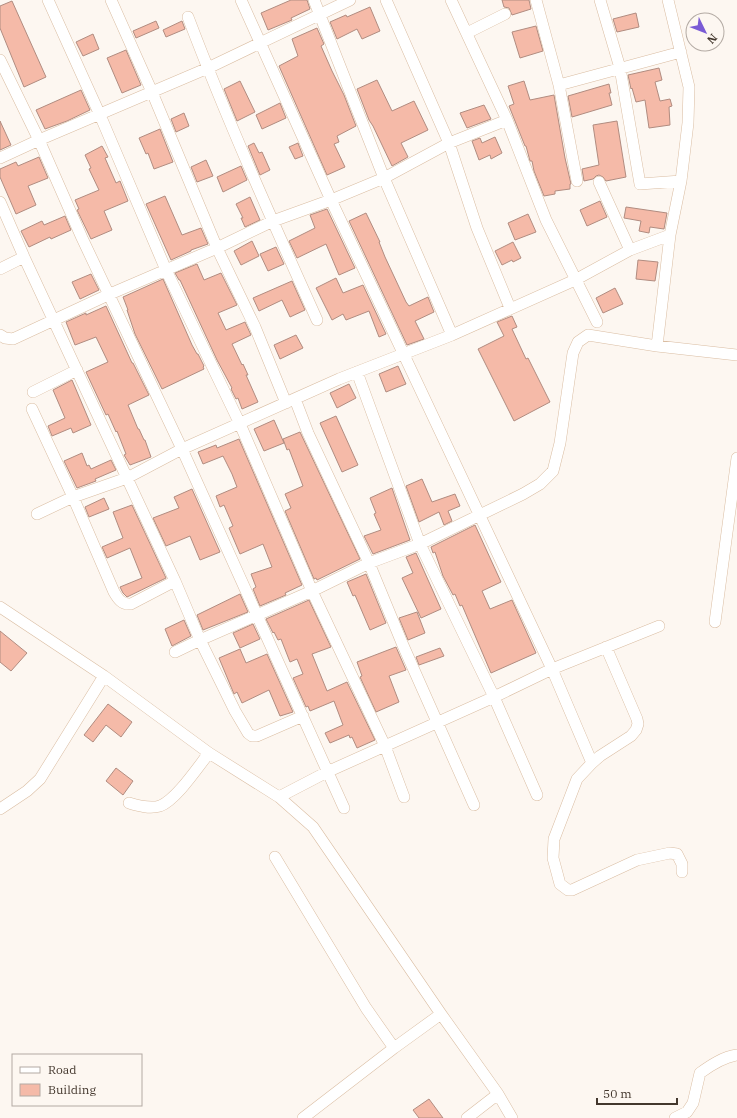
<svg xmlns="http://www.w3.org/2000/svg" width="737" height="1118" font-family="'IBM Plex Serif',serif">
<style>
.building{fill:#f5baa8;stroke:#b18c80}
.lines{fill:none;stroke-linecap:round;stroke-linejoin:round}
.street-casing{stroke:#dabda2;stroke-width:12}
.street{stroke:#fff;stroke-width:11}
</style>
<rect width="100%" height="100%" fill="#fdf7f1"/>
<path class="building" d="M291,0h16l3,9 -19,9 1,2 -24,10 -7,-17z
M502,0h27l2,9 -19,6 -3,-7 -5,-1z
M12,1l34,76 -22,10 -24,-59v-22z
M370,7l10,24 -18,8 -5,-10 -20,10 -7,-17 16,-7 1,2z
M636,13l3,14 -22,5 -4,-13z
M156,21l3,7 -23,10 -3,-7z
M182,21l3,8 -19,8 -3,-7z
M536,26l7,25 -23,7 -8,-26z
M317,28l7,16 -3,2 11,25 12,24 12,31 -19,10 2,6 -5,2 11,23 -18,8 -48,-109 19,-10 -6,-17z
M93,34l6,15 -16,7 -7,-14z
M126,50l15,35 -19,8 -15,-35z
M659,68l3,12 -7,2 5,19 10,-2 2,7 -3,1 1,18 -21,3 -4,-28 -9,2 -4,-14 -1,1 -3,-14z
M377,80l15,31 22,-10 14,29 -27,13 7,14 -16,9 -19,-40 -4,-6 -12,-31z
M240,81l15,31 -18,9 -13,-32z
M524,81l6,19 24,-5 11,63 6,26h-1v5l-15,2v3l-11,2 -10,-25 -2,-10h-2l-4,-15h-1l-16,-40 5,-2 -6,-18z
M609,84l2,9h-2l3,12 -40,12 -4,-21z
M81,90l9,20 -23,11 -22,8 -9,-19z
M280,103l6,15 -24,11 -6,-14z
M484,105l7,14 -24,9 -7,-15z
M184,113l5,13 -13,6 -5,-13z
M0,121l11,24 -11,5z
M617,121l9,56 -20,4 -3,-4 -4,-2 -3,1 -3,3 -9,2 -2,-12 17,-4 -6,-40z
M160,129l13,33 -19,7 -6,-16 -2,1 -7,-16z
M495,137l7,16 -11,6 -1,-4 -11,5 -7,-19 8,-3 2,5z
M254,143l5,10 3,-1 8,18 -10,5 -12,-29z
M298,143l5,13 -8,3 -6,-12z
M102,146l6,11 -3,1 11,25 4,-2 8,20 -24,10 8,19 -21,9 -14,-29 2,-1 -4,-9 24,-10 -10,-21 2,-1 -6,-13z
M39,157l9,21 -20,8 8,19 -20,9 -16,-37v-8l16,-7 2,4z
M206,160l7,16 -16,6 -6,-15z
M241,166l6,14 -24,12 -6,-15z
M165,196l17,39 19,-7 7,16 -17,6v1l-20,9 -25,-56z
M250,197l10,23 -15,7 -4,-9h2l-7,-14z
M600,201l7,16 -20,9 -7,-16z
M626,207l41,6 -3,16 -14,-2 -1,6 -10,-2 2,-10 -17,-3z
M327,209l28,59 -16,7 -13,-31 -29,14 -8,-17 26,-13 -5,-13z
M366,213l14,29h-1l6,15 21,45 3,4 19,-9 6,15 -19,9 9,18 -17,6 -58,-124z
M528,214l8,18 -21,8 -7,-17z
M65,216l6,14 -20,9 -1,-2 -21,10 -8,-16 21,-10 2,4z
M252,241l7,15 -18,9 -7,-14z
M513,242l8,16 -8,4 -1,-2 -10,5 -7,-14z
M276,247l8,17 -16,7 -8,-17z
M638,260l20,2 -3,19 -19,-2z
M197,264l7,16 17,-7 16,32 -19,8 8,17 19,-8 6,13 -19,9 10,21 1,-1 5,11h-2l12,27 -16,7 -4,-11 -2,1 -5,-10 1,-1 -15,-28 -37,-80h-1l-4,-7z
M91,274l8,16 -19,9 -8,-17z
M336,278l7,15 20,-8 23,49 -7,3 -10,-26 -23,9 -3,-6 -11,6 -16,-32z
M163,279l29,66 5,9h1l6,12 -1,1 1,2 -42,20 -27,-55 -8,-24h1l-5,-13z
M292,281l13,29 -15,7 -8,-17 -23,11 -6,-13z
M615,288l8,16 -20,9 -7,-15z
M106,306l26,57h1l16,32 -21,10 10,24h1l5,11h1l6,17 -21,8 -6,-10 2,-1 -9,-23 -1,1 -8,-18 -2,1 -20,-43 22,-10 -12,-25 -21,8 -9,-23 20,-9v2z
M512,316l5,11 -5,2 14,30 2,-1 22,44 -36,19 -36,-72 26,-13 -7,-14z
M296,335l7,13 -23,11 -6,-14z
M398,366l8,18 -20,8 -7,-18z
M72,380l19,45 -18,8 -2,-5 -19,8 -4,-10 17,-8 -12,-28z
M349,384l7,14 -19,10 -7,-15z
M336,416l22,49 -16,7 -22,-49z
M274,420l10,23 -20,8 -10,-22z
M300,432l60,127 -43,21 -1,-2 -2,1 -29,-68 6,-3 -6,-14 18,-8 -14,-37 -2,1 -4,-11z
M239,439l63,146 -17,8 1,2 -26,11 -7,-17 3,-2 -5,-13 21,-7 -9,-23 -23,10 -11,-26 4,-2 -9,-21 -4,2 -4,-11 21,-9 -5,-13 -9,-18 -20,8 -5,-12 18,-7 1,3z
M82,453l5,13 2,-1 2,4 20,-9 5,10 -21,9 1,2 -19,7 -13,-27z
M422,479l10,23 23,-8 5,12 -12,5 4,10 -8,4 -5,-13 -20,10 -13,-36z
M392,488l18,52 -37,14 -9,-18 17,-6 -7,-16 2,-1 -6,-15z
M192,489l28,63 -20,8 -10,-24 -24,10 -13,-28 26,-10 -5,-11z
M104,498l5,11 -20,8 -4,-10z
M132,505l34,73 -39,19 -4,-4 -3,-6 22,-9 -12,-30 -23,10 -5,-11 21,-9 -10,-26z
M475,525l26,57 -19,9 8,18 22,-9 24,53 -45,20 -29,-68 -2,1 -5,-12 -2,1 -1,-2 -9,-17 -8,-24 -2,1 -2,-6z
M416,553l25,56 -20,9 -19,-40 11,-5 -7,-16z
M366,574l20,49 -16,7 -15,-35 -2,1 -6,-14z
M240,594l8,18 -45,18 -6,-15z
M309,600l22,47 -19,7 15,37 20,-9 28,58 -18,8 -5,-11 -2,1 -1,-3 -19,8 -5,-10 18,-8 -9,-24 -24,10 -2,-5 -2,1 -13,-29 10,-4 -6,-15 -7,3 -9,-23 -3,1 -4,-8 -1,1 -7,-14z
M417,612l8,21 -17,7 -9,-22z
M184,620l7,16 -19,10 -7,-17z
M253,624l7,15 -20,9 -7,-15z
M0,631l27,22 -16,18 -11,-9z
M396,647l10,23 -17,6 10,26 -23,10 -16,-35 2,-1 -5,-14z
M440,648l4,8 -25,9 -3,-8z
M240,649l6,14 21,-9 26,58 -13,4 -11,-26 -27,13 -5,-11 -3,2 -15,-36z
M108,704l24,18 -11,15 -15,-12 -13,17 -9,-7z
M116,768l17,13 -10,14 -17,-14z
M429,1099l14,19h-24l-6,-8z"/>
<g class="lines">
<g class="street-casing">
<path id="street" d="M48,0l52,115 66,155 74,154 72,167 73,155 19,51
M111,0l41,92 65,156 38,79 31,76
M241,0l90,200 221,469 -58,28 43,98
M314,0l70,178 68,157
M386,0l63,143 28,85 33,80
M451,0l56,120 39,100 51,102
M536,0l23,85 18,96
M600,0l20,68 20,116 41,-3
M188,17c39,103 84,203 129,303
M467,33l38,-19
M0,60l39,80 43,98 100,211 162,359
M559,85l122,-33
M0,158l39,-18 169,-72 142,-68
M599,182l31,68
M0,202l24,55 151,324 25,59 35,71 13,22 4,3h5l46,-20
M0,269l24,-12
M0,335l5,3 8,1 97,-45 107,-46 56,-27 58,-21 53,-22 65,-35 58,-23
M657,346l13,-111 11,-54 7,-58 1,-36 -21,-87
M33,392l44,-22
M295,399l13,34 61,130 33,80 72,162
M32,409l41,88 41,95c4,7 8,13 17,12l44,-23
M37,514l36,-17 54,-19 55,-29 157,-70 113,-44 123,-55 55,-30 40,-15
M0,607l104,69 105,77 70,44 34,30 128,187 57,80 14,24
M715,622l22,-164
M606,647l31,72 1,5 -2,6 -5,6 -31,20 -8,7 -15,16 -23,60 -1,19 7,26 8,6h4l65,-30 33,-7 7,1 5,10v8
M175,652l25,-12 112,-49 57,-28 51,-19 103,-50 17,-10 13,-13 7,-28 13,-90 5,-11 10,-7 69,11 80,9
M592,763l-40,-94 107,-43
M279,797l48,-25 167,-75 -74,-153 -63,-172
M129,803c10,3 21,6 31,3 16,-6 38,-39 49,-53
M0,809l27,-18 13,-12 64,-103
M275,857l91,151 28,40
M303,1118l91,-70 47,-34
M467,1118l31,-24
M675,1118l12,-6 6,-9 7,-30c11,-8 23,-16 37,-18"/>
</g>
<use href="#street" class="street"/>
</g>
<rect x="12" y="1054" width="130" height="52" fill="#fdf7f1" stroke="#b3aaa3"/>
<rect x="20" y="1067" width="20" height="6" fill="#ffffff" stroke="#b3aaa3"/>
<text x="48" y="1074" font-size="12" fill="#43372d">Road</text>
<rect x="20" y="1084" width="20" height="12" fill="#f5baa8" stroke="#b3aaa3"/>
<text x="48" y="1094" font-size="12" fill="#43372d">Building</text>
<g transform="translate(705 32) rotate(133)"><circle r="19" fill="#fdf7f1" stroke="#b3aaa3"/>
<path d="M0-3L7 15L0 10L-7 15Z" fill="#7a5bd5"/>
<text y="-6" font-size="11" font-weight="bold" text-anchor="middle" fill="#43372d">N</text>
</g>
<path d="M597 1098v6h80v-6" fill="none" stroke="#43372d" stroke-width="2"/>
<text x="603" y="1098" font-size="12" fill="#43372d" stroke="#fdf7f1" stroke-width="3" paint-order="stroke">50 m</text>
</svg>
